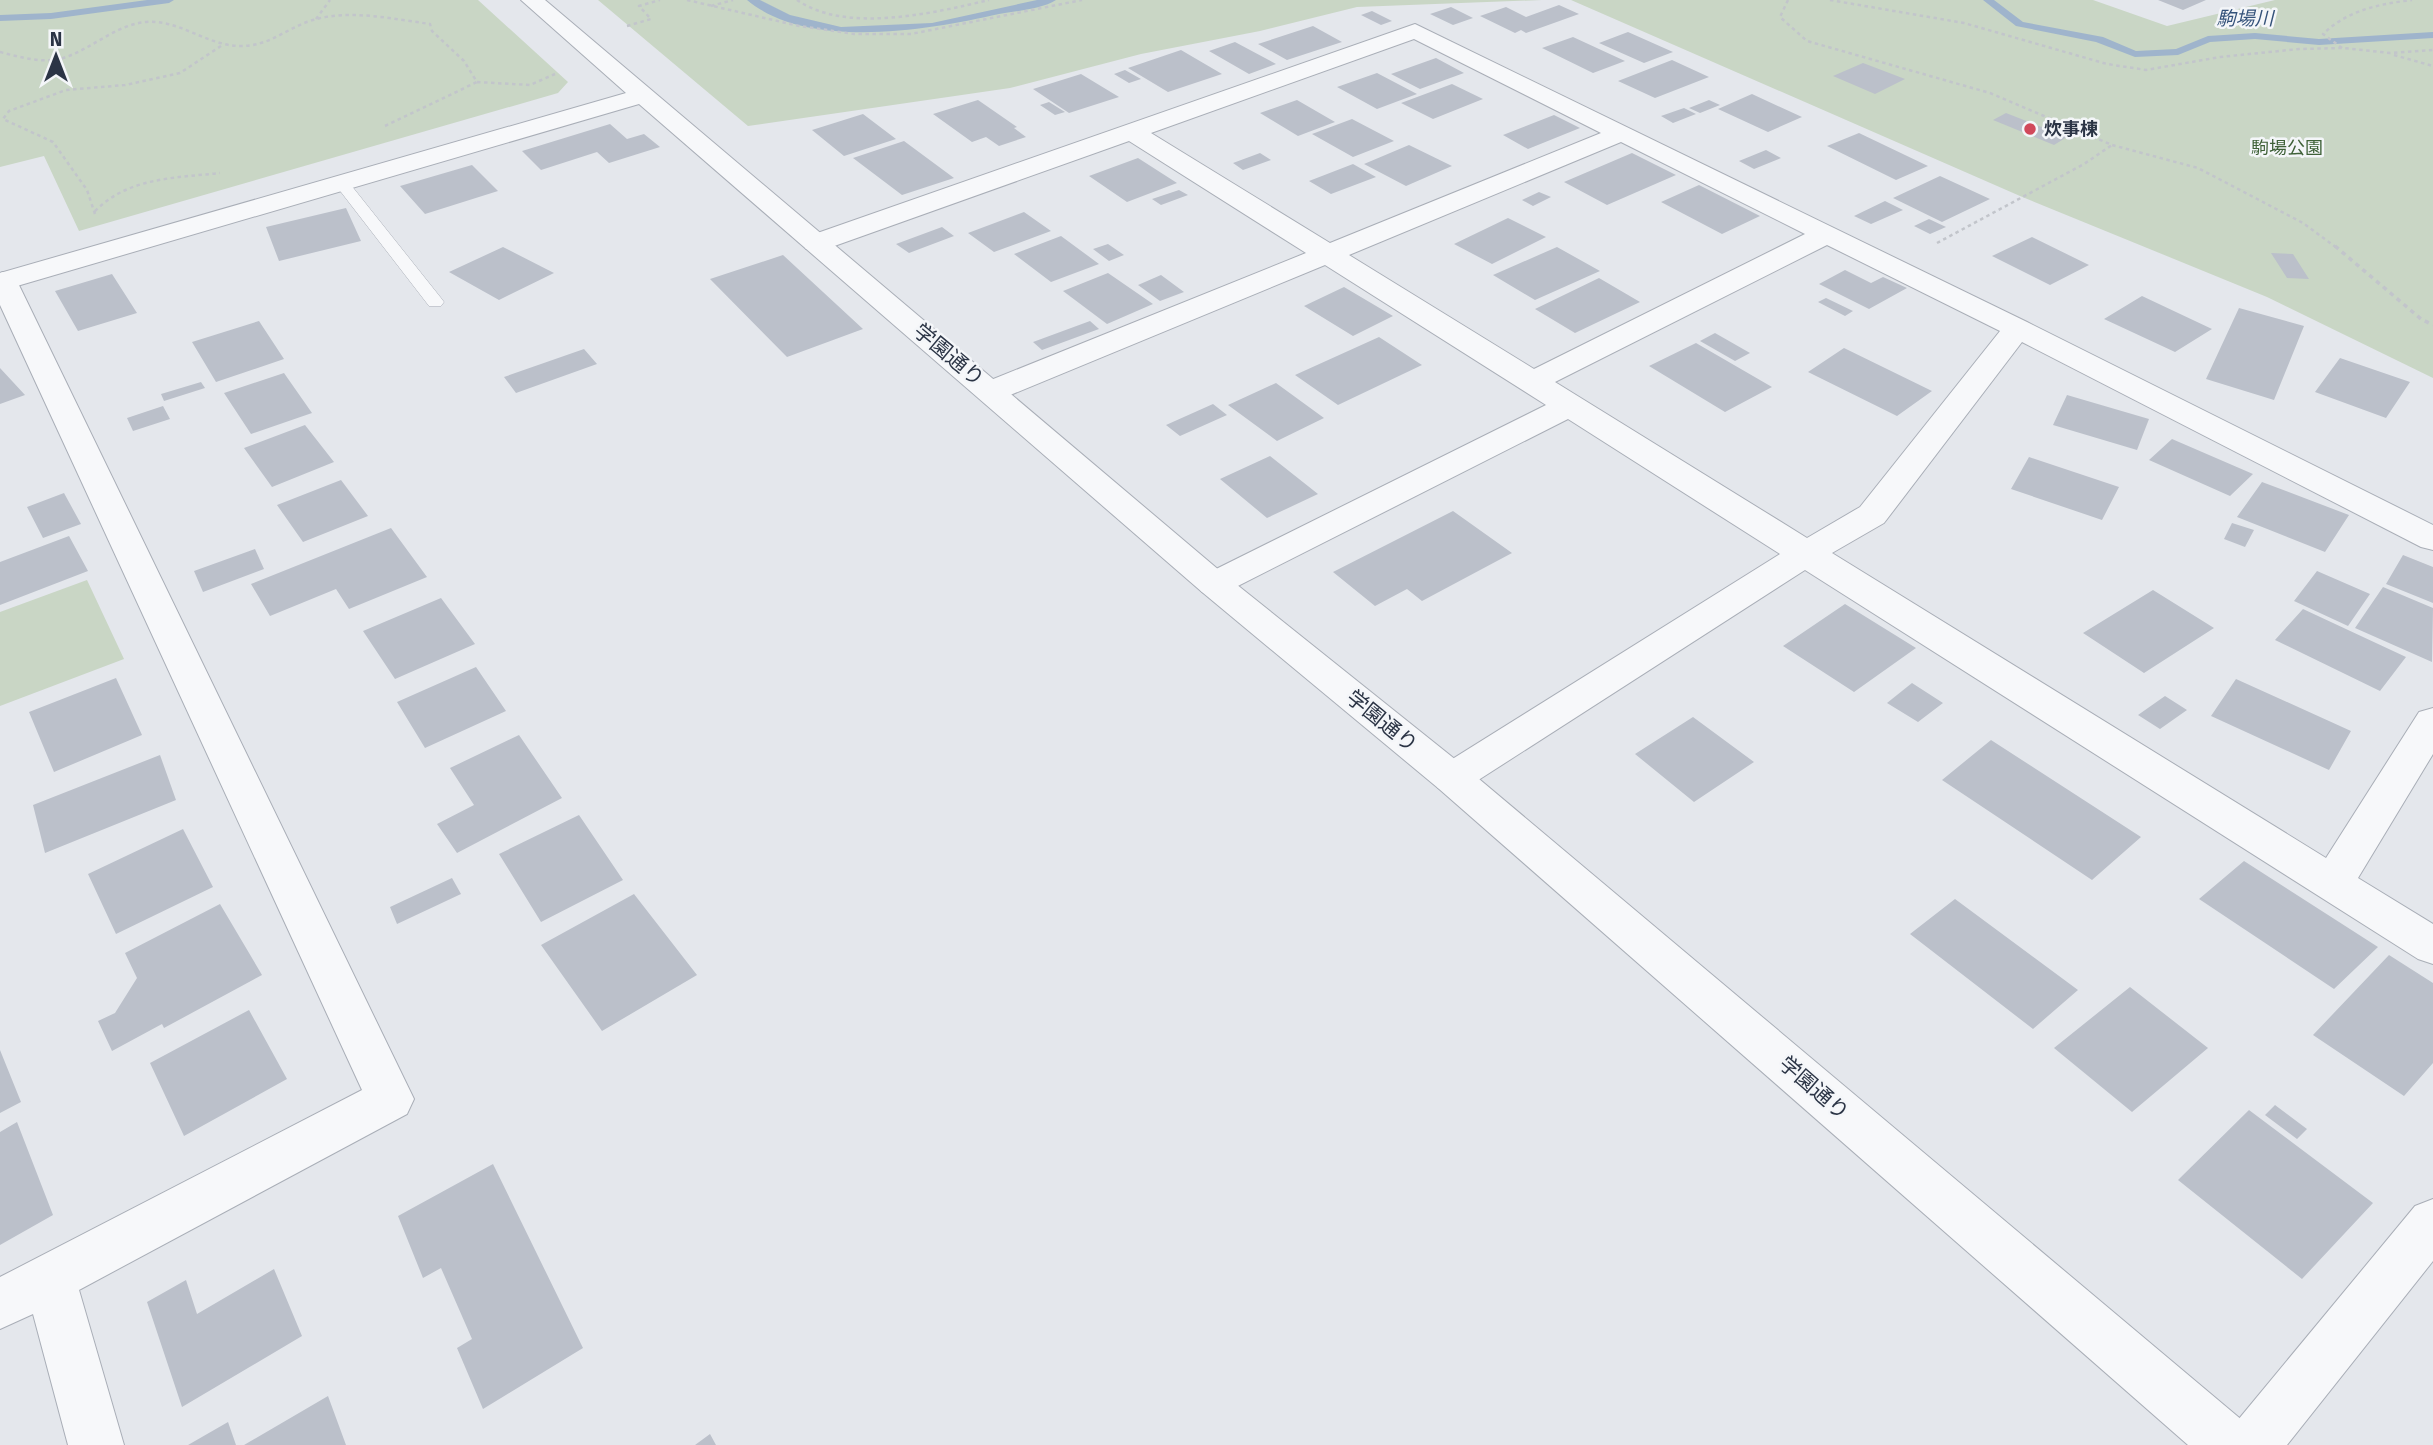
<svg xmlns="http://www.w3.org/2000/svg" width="2433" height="1445" font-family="'Fira Sans','Noto Sans JP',sans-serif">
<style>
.green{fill:#c9d6c5}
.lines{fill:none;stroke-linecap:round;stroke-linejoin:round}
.stream{fill:#9fb4cc;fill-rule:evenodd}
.building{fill:#bbc0ca}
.service-casing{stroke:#a9aeb7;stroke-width:1}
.minor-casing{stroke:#a9aeb7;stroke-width:2}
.tertiary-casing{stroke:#a9aeb7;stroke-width:2}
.path-far1{stroke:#c2c5cb;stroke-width:2.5;stroke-dasharray:3.5 3.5;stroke-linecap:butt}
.path{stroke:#c2c5cb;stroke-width:3.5;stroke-dasharray:4.5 4.5;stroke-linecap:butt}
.service{fill:#f7f8fa;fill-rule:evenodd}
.minor{fill:#f7f8fa;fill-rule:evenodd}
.tertiary{fill:#f7f8fa;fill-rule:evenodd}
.poi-dot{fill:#d1495b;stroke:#f4f6f9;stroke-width:2.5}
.labels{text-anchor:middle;stroke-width:5;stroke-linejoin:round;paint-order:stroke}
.far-poi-label{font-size:18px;font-weight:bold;fill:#2b3445;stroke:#f4f6f9;text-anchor:start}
.far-park-label{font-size:18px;fill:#3f6138;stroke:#f4f6f9}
.far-water-label{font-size:19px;font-style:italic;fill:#34527a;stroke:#f4f6f9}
.street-label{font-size:21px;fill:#2b3445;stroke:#f4f6f9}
</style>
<rect width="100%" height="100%" fill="#e4e7ec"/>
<path class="green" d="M0,0h478l90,82 -10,11 -479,138 -35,-75 -44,11z
M598,0h944l-185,7 -97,24 -119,23 -131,34 -262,38z
M1571,0h522l74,26 108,-26h158v378l-166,-81 -247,-101z
M87,580l37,79 -124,47v-94z"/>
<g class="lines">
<path class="stream" d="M147,0h27l-5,3 -118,16 -51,2v-6l51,-2z
M747,0h13l30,15 51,12 91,-4 105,-23h19c-14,9 -40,11 -57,14 -71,16 -191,37 -252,-14z
M1983,0h11l29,22 80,15 33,14 40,-2 32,-13 47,-3 64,6 114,-7v6l-114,7 -64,-6 -45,3 -32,13 -43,2 -39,-15 -80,-16z"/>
</g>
<path class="building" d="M2158,0h48l-23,10z
M1559,5l20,9 -53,19 -5,-3 -6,3 -35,-17 26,-9 20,10z
M1451,7l22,11 -20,7 -23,-11z
M1372,11l20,10 -11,4 -20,-10z
M1313,26l29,16 -55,18 -29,-16z
M1628,32l45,20 -29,11 -45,-20z
M1573,37l52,24 -32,12 -51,-25z
M1235,42l41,22 -27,10 -40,-23z
M1181,50l41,24 -54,18 -40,-24z
M1436,58l28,15 -44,16 -29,-15z
M1672,60l37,17 -54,21 -37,-17z
M1863,63l42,16 -30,15 -42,-18z
M1125,70l16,9 -12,4 -15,-9z
M1377,73l40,21 -40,15 -40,-22z
M1081,74l38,23 -50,16 -36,-24z
M1452,84l31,15 -50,20 -32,-16z
M1752,94l50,23 -34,15 -50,-23z
M978,100l39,27 -3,1 12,9 -27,9 -13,-9 -14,5 -39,-28z
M1297,100l38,22 -37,14 -38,-23z
M1709,100l11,5 -20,8 -11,-5z
M1049,102l16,10 -10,3 -15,-10z
M1684,108l12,6 -23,9 -12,-7z
M2006,113l61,24 -13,8 -61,-25z
M863,114l33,25 -52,17 -32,-26z
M1554,115l26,13 -52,21 -25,-14z
M1352,119l42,22 -41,16 -41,-23z
M610,124l17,15 17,-5 16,13 -51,16 -12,-11 -56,18 -19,-19z
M1859,133l69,33 -32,14 -69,-34z
M904,141l50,37 -52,17 -49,-37z
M1409,145l43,21 -46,20 -42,-22z
M1766,150l15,8 -27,11 -15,-8z
M1260,153l11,7 -28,10 -10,-7z
M1632,153l44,22 -69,30 -43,-23z
M1138,158l39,25 -50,19 -38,-26z
M1353,164l23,13 -45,17 -22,-13z
M472,165l26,26 -73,23 -25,-28z
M1940,176l50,23 -48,23 -49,-24z
M1699,185l61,31 -38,18 -61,-32z
M1179,190l9,5 -27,10 -9,-6z
M1539,192l12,5 -18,9 -11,-6z
M1885,201l18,9 -32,14 -17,-8z
M346,208l15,33 -82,20 -13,-34z
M1024,212l27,19 -57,21 -26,-19z
M1508,218l38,19 -54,27 -38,-20z
M1929,219l17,8 -16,7 -16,-8z
M942,227l12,9 -45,17 -13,-9z
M1061,236l38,28 -48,18 -37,-28z
M2032,237l57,28 -39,20 -58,-29z
M1108,244l16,11 -15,6 -16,-12z
M503,247l51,26 -55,27 -50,-28z
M1557,247l43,24 -65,29 -42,-25z
M2271,253l22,1 16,25 -22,-1z
M783,255l80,74 -76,28 -77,-78z
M1845,270l26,13 12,-6 24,11 -38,21 -50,-25z
M1108,273l45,31 -46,20 -44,-33z
M112,274l25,39 -59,18 -23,-40z
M1161,275l23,17 -24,9 -22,-16z
M1599,278l41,24 -65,31 -40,-24z
M1344,287l49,29 -40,20 -49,-30z
M2142,296l70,33 -37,23 -71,-33z
M1826,298l27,13 -8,5 -27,-14z
M2239,308l65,18 -30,74 -68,-21z
M259,321l25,38 -68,23 -24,-40z
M1090,321l9,8 -57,21 -9,-8z
M1715,333l35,20 -15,8 -35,-20z
M1379,337l43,28 -84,40 -43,-30z
M1696,343l76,44 -47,25 -76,-46z
M1844,348l88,43 -35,25 -89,-44z
M584,349l13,15 -81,29 -12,-16z
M2340,358l70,24 -24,36 -71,-26z
M0,368l25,27 -25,9z
M284,373l28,40 -61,21 -27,-41z
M201,382l4,6 -41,13 -3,-7z
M1276,383l48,35 -47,23 -49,-36z
M2067,395l82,24 -12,31 -84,-25z
M1213,404l14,11 -47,21 -14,-11z
M163,406l7,13 -37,12 -6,-13z
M305,425l29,37 -62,25 -28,-39z
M2172,439l81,35 -23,22 -81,-36z
M1270,456l48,38 -51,24 -47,-39z
M2029,457l90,30 -17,33 -91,-31z
M341,480l27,36 -65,26 -26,-37z
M2262,482l87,33 -24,37 -88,-35z
M64,493l17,31 -38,14 -16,-31z
M1453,511l59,42 -90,48 -15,-12 -32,17 -42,-34z
M2232,523l22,7 -9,17 -21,-8z
M391,528l36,49 -78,32 -13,-20 -66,27 -19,-32z
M69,536l19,35 -88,34v-43z
M255,549l9,20 -61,23 -9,-21z
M2403,555l30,12v36l-47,-19z
M2317,571l53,23 -22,32 -54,-25z
M2383,587l50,21 -1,54 -77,-34z
M2153,590l61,38 -70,45 -61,-40z
M441,598l34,46 -80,35 -32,-48z
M1845,604l71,44 -62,44 -71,-46z
M2303,609l103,48 -26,34 -105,-51z
M476,667l30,44 -81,37 -28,-46z
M116,678l26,57 -88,37 -25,-60z
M2236,679l115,52 -22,39 -118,-54z
M1912,683l31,20 -25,19 -31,-19z
M2165,696l22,14 -27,19 -22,-14z
M1693,717l61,45 -60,40 -59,-48z
M519,735l43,63 -105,55 -20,-29 37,-19 -24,-37z
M1991,740l150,97 -49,43 -150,-100z
M160,755l16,45 -131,53 -12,-48z
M579,815l44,65 -82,42 -42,-68z
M183,829l30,58 -97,47 -28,-60z
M2244,861l134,86 -44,42 -135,-90z
M452,878l9,16 -64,30 -7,-17z
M634,894l63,81 -95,56 -61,-86z
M1955,899l123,91 -45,39 -123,-95z
M220,904l42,71 -98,53 -2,-4 -50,27 -14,-30 17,-8 22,-35 -12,-25z
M2389,955l44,28v80l-29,33 -91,-61z
M2130,987l78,61 -76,64 -78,-64z
M249,1010l38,69 -103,57 -34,-73z
M0,1050l21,52 -21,11z
M2275,1105l32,24 -10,10 -32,-24z
M2249,1110l124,93 -71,76 -124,-99z
M17,1122l36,93 -53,30v-113z
M493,1164l90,184 -100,61 -26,-61 15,-9 -31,-71 -18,10 -25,-62z
M274,1269l28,67 -120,71 -35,-105 39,-22 11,34z
M328,1396l18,49h-102z
M228,1422l8,23h-48z
M710,1434l6,11h-21z"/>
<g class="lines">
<g class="service-casing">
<path id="service" d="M342,178l5,2 94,118 3,4 -3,4h-12l-95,-123z"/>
</g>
<g class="minor-casing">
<path id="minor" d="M1415,24l612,298 406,203v25l-12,-3 -399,-205 -138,181 -52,30 494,305 93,-146 14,-4v46l-75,124 75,46v40l-15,-5 -613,-389 -339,218 -14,5 -14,-5 -6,-10 6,-10 342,-214 -212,-135 -342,173 -12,4 -12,-4 -6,-8 6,-8 344,-171 -221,-140 -322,133 -11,2 -11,-2 -4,-7 4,-7 325,-131 -177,-112 -303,108h-20l-4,-6 4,-6zM1414,39l187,94 -271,110 -179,-110zM1621,142l184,92 -271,135 -185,-114zM1827,245l173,86 -140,176 -53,31 -252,-156z
M3,272l10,3 4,6 397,818 -7,15 -328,176 45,155h-56l-35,-131 -33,15v-52l362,-187 -362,-785v-32z
M2433,1199v62l-146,184h-63l9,-19 182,-220z"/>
</g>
<g class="tertiary-casing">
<path id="tertiary" d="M521,0h24l681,576 240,192 783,658 9,19h-70l-750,-657 -236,-196 -563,-488 -639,187v-18l626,-180z"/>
</g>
<path class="path-far1" d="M687,0l112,26 55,8h57l171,-34
M797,0c49,34 137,13 192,0
M1788,0l-8,17 27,24 183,52 122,52 86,23 105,55 34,25
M1830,0l134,23 143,41 39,6 74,-13 79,-8 44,-1 47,5 43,-3
M711,6l22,-6
M316,19l14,-19
M627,26l24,-7 -12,-13 21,-6
M2342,48l-19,-14c25,-24 56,-30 89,-34
M0,52c20,5 42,12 63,6 29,-9 52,-33 83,-36 32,-3 60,23 93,24 30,1 47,-18 74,-26 36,-11 81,-1 117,4l2,7 32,30 13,21 53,3 25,-11
M2394,55l39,11
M385,126l92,-44
M95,211c34,-34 80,-33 125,-38
M95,214l-8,-24 -34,-48 -50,-23 6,-8 57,-21 59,-5 55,-12 44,-29
M1937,243l147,-79 28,-19"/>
<path class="path" d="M2335,246l86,73 12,6"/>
<use href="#service" class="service"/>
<use href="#minor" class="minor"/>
<use href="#tertiary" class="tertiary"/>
</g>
<circle class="poi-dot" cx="2030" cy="129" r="7"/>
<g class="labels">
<g class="far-poi-label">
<text x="2044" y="135">炊事棟</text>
</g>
<g class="far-park-label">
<text x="2287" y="154">駒場公園</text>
</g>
<g class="far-water-label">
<text x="2245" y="25">駒場川</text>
</g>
<g class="street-label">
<text transform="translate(949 355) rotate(40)" y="7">学園通り</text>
<text transform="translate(1382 721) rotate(39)" y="7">学園通り</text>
<text transform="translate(1814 1088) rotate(41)" y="7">学園通り</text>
</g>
</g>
<g transform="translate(56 56)" stroke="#f4f6f9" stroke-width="5" paint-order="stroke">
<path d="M0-5L12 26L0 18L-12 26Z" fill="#2b3445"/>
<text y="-10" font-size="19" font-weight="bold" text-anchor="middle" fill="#2b3445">N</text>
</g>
</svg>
